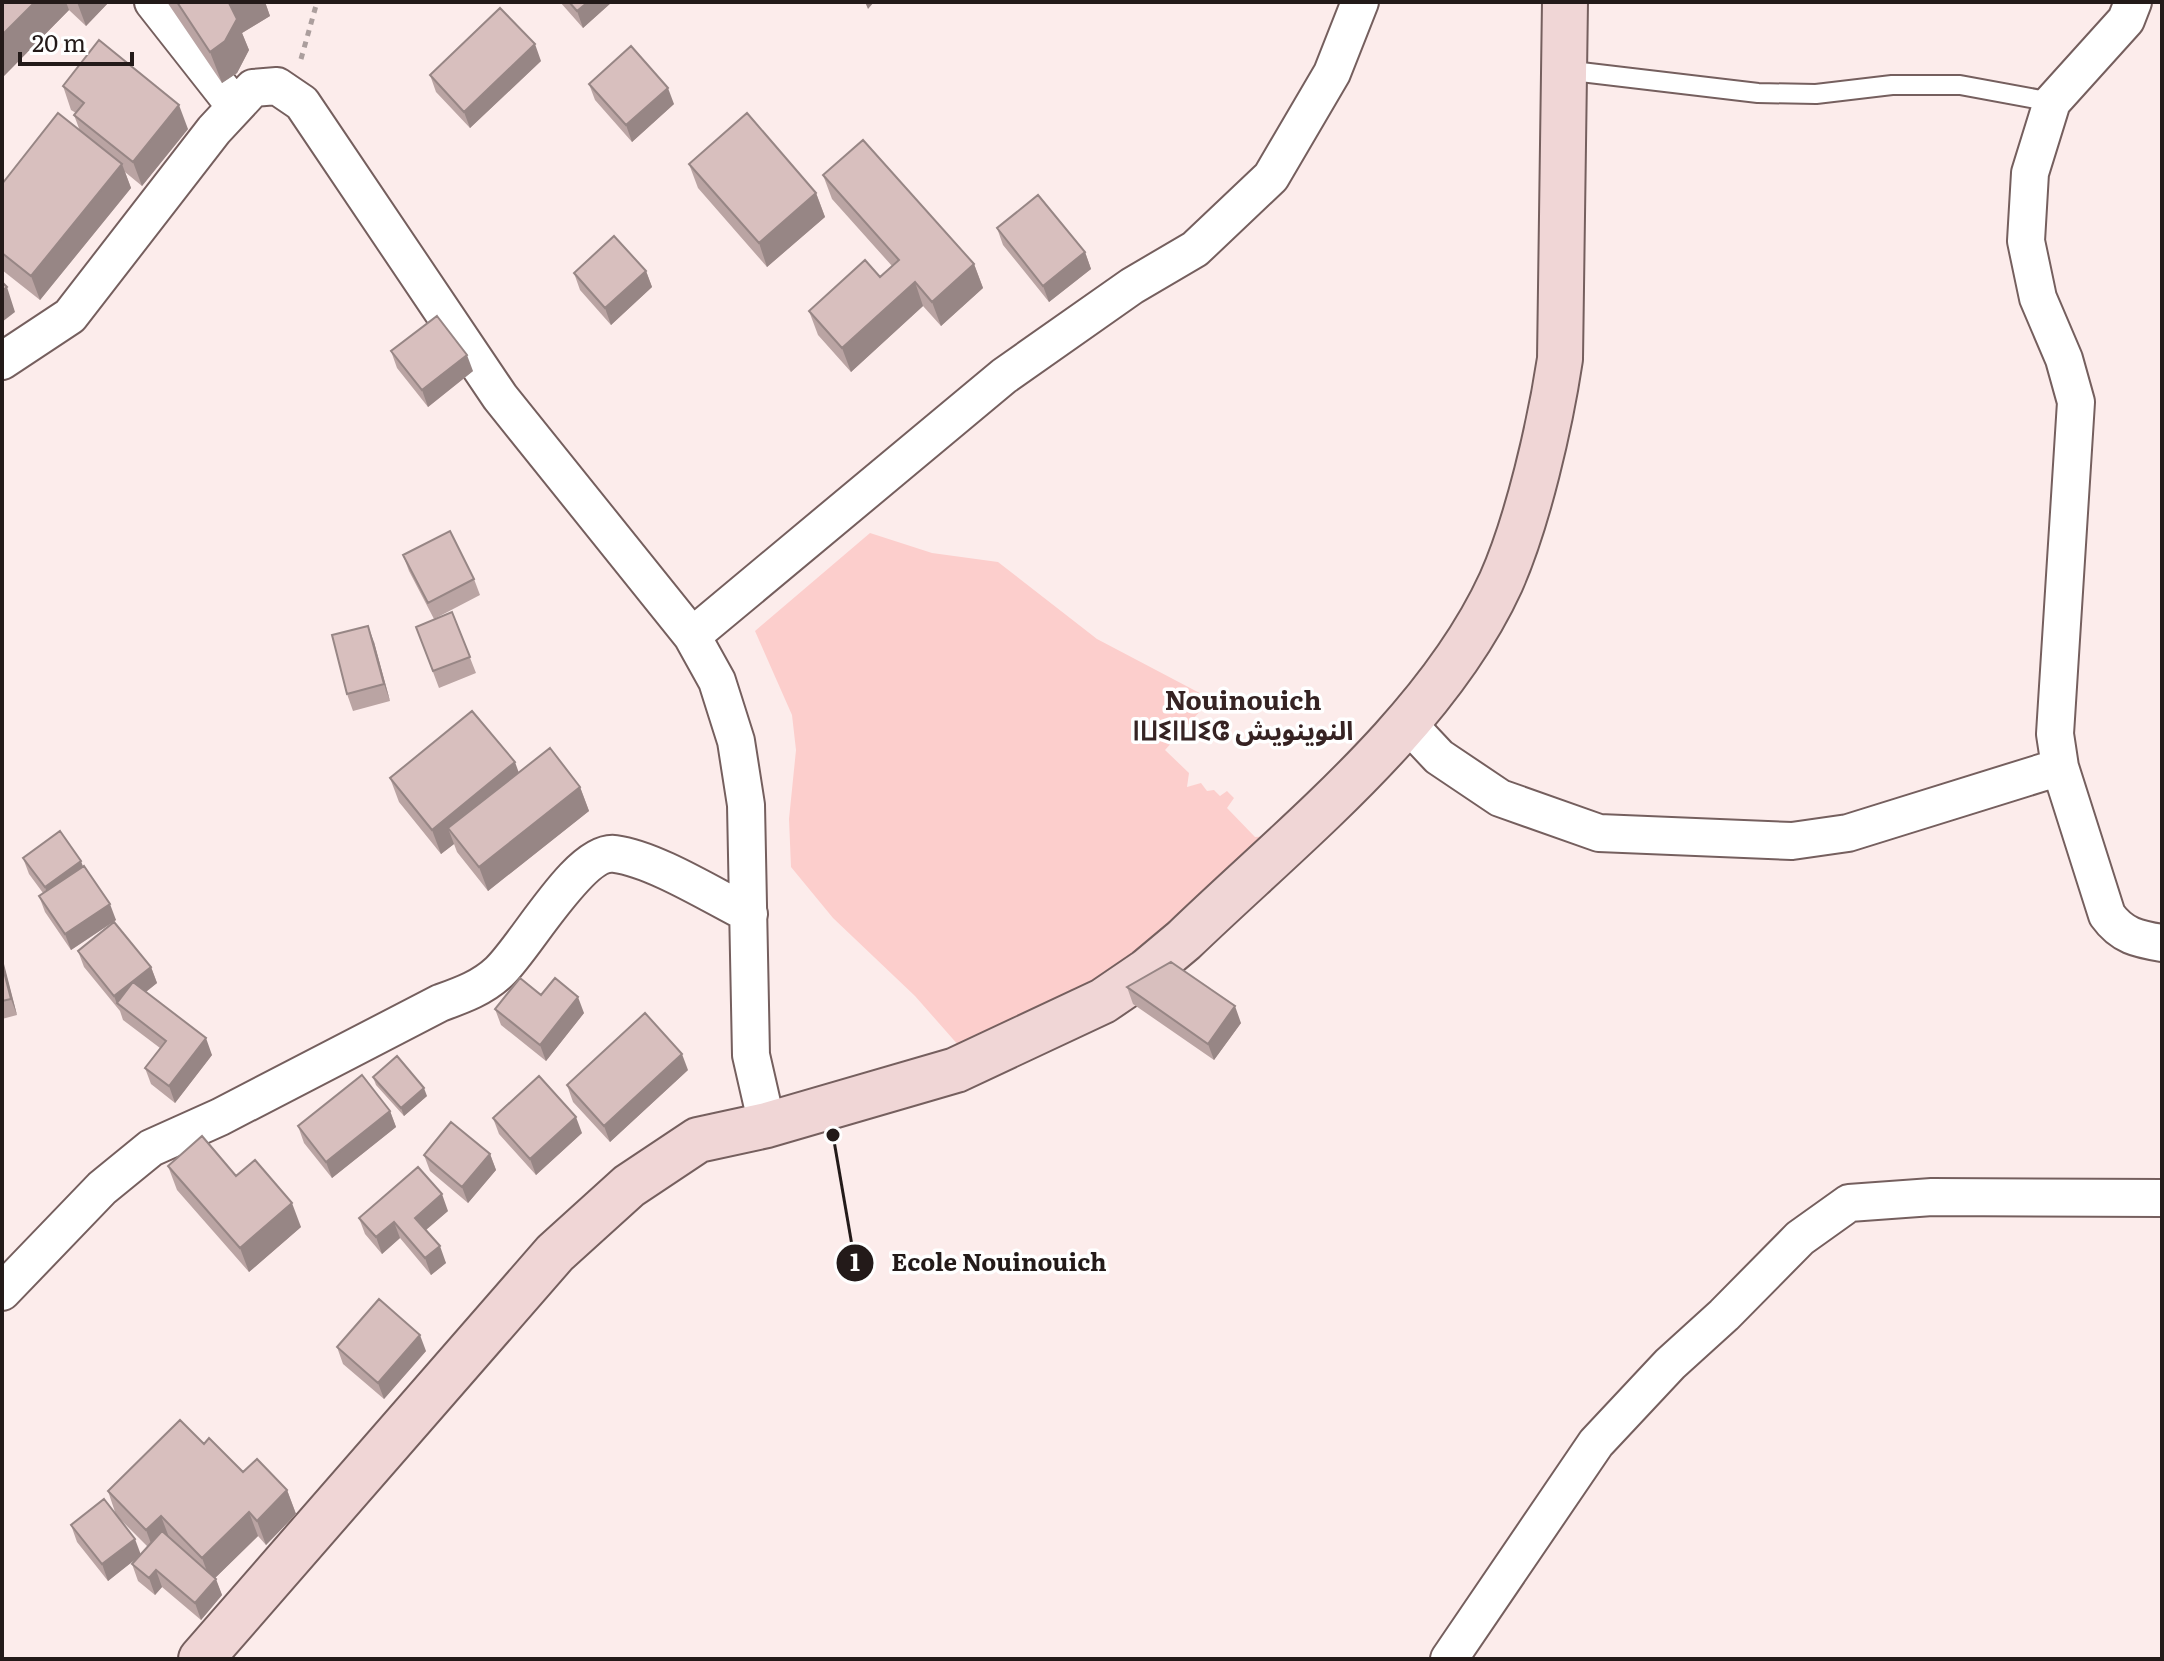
<svg xmlns="http://www.w3.org/2000/svg" width="2164" height="1661" font-family="Literata,'Noto Sans Arabic','Noto Sans Tifinagh',serif">
<style>
.green{fill:#fccecc}
.lines{fill:none;stroke-linecap:round;stroke-linejoin:round}
.lane-casing{stroke:#755f5e;stroke-width:22}
.street-casing{stroke:#755f5e;stroke-width:40}
.secondary-casing{stroke:#755f5e;stroke-width:48}
.path{stroke:#ab9e9d;stroke-width:5;stroke-dasharray:6 6;stroke-linecap:butt}
.lane{stroke:#fff;stroke-width:18}
.street{stroke:#fff;stroke-width:36}
.secondary{stroke:#f0d6d6;stroke-width:44}
.wall{fill:#baa4a3;fill-rule:evenodd}
.shaded-wall{fill:#978685}
.building{fill:#d8bfbe;stroke:#978685;stroke-width:2}
.labels{text-anchor:middle;stroke-width:7;stroke-linejoin:round;paint-order:stroke}
.quarter-label{font-size:26px;font-weight:bold;fill:#362323;stroke:#fff}
.leader{fill:none;stroke:#231a19;stroke-width:3}
.callout-dot{fill:#231a19;stroke:#fff;stroke-width:3}
.mark-label{font-size:24px;text-anchor:middle;font-weight:bold;fill:#fff}
.callout-label{font-size:24px;text-anchor:middle;font-weight:bold;fill:#231a19;stroke:#fff;stroke-width:7;stroke-linejoin:round;paint-order:stroke}
</style>
<rect width="100%" height="100%" fill="#fceceb"/>
<path class="green" d="M870,533l62,20 66,9 99,77 114,60 -46,51 24,23 -2,14 14,-4 6,8 7,-1 6,6 7,-5 7,7 -7,10 28,29 14,-1 -118,119 -184,100 -52,-59 -82,-78 -42,-51 -2,-48 7,-69 -4,-35 -37,-84z"/>
<g class="lines">
<g class="lane-casing">
<path id="lane" d="M1564,70l194,23 58,1 76,-9h68l92,17"/>
</g>
<g class="street-casing">
<path id="street" d="M153,2l81,103
M2133,2l-7,18 -74,82 -22,71 -4,68 12,57 26,61 12,43 -21,332 5,33 47,148c15,21 31,24 55,28
M2,361l68,-45 144,-186 39,-42 24,-2 25,17 198,294 192,239 25,45 19,60 10,64 5,250 16,70
M692,636l312,-260 128,-90 63,-37 76,-72 61,-104 28,-71
M1408,724l31,33 61,41 99,35 193,8 56,-8 212,-66
M2,1292l100,-104 49,-40 69,-31 220,-114c22,-8 42,-15 59,-31 27,-25 80,-123 116,-118 39,5 98,42 134,60
M1449,1659l147,-216 74,-79 54,-49 76,-77 49,-35 83,-6 230,1"/>
</g>
<g class="secondary-casing">
<path id="secondary" d="M201,1659l354,-406 74,-67 69,-46 69,-15 189,-55 147,-69 44,-30 37,-31c110,-106 253,-218 317,-358 27,-61 49,-157 59,-223l5,-357"/>
</g>
<path class="path" d="M301,59l16,-57"/>
<use href="#lane" class="lane"/>
<use href="#street" class="street"/>
<use href="#secondary" class="secondary"/>
</g>
<path class="wall" d="M2,2h107l-23,24 -17,-16 -67,68z
M167,2h98l5,14 -28,17 7,17 -12,23 -15,10z
M560,2h52l-29,26z
M541,61l-71,67 -34,-36 -6,-17z
M589,84l85,20 -42,38 -37,-42z
M63,86l125,43 -46,57 -17,-14 6,16 -91,112 -38,-30v-86l78,-53 -6,-16 2,-2 -5,-3z
M689,164l127,29 9,24 -58,50 -69,-79z
M823,175l151,89 9,24 -42,38 -18,-20 -72,66 -33,-37 -9,-24 71,-34 12,-11 -60,-67z
M997,228l88,24 6,17 -42,33 -46,-57z
M646,271l6,16 -41,38 -31,-35 -6,-17z
M391,351l82,20 -45,36 -31,-39z
M403,555l71,24 6,16 -46,24 -25,-48z
M452,612l24,61 -37,15 -23,-61z
M374,642l16,59 -37,10 -6,-17z
M519,772l61,15 9,24 -101,80 -31,-39 -3,-8 -13,10 -42,-52 -9,-24z
M23,858l60,9 33,53 -45,30 -26,-38 -6,-16 4,-3 -14,-19z
M78,951l73,16 6,16 -11,9 66,63 -37,48 -24,-19 -6,-16 15,-20 -37,-28 -3,-9 -36,-44z
M2,959l15,56 -15,4z
M1127,987l114,36 -27,37 -81,-56z
M541,995l43,18 -38,48 -45,-36 -6,-16z
M688,1070l-78,72 -37,-40 -6,-17z
M373,1077l54,19 -23,20 -28,-31z
M390,1111l6,16 -64,51 -28,-35 -6,-17z
M493,1118l89,15 -46,42 -37,-41z
M490,1154l6,16 -28,33 -38,-32 -6,-16z
M168,1166l68,10 65,51 -52,45 -72,-82z
M448,1211l-22,19 20,33 -15,12 -31,-37 -18,16 -17,-20 -6,-16z
M337,1347l89,4 -42,48 -41,-35z
M204,1444l39,28 44,18 9,24 -30,31 -8,-9 -43,42 7,17 -21,25 -39,-33 -7,8 -17,-14 -6,-17 7,-8 -31,25 -31,-39 -6,-17 45,-10 -8,-24zM118,1517l30,30 -7,8z"/>
<path class="shaded-wall" d="M35,2h31l3,8 -67,68v-43z
M77,2h32l-23,24z
M230,2h35l5,14 -28,17 7,17 -12,23 -15,10 -12,-31z
M588,2h24l-29,26 -6,-17z
M865,2h9l-6,7z
M535,44l6,17 -71,67 -6,-16z
M668,88l6,16 -42,38 -6,-17z
M179,105l9,24 -46,57 -9,-24z
M122,164l9,24 -91,112 -9,-24z
M816,193l9,24 -58,50 -8,-24z
M1085,252l6,17 -42,33 -6,-16z
M974,264l9,24 -42,38 -9,-24z
M646,271l6,16 -41,38 -6,-17z
M915,282l8,24 -72,66 -9,-24z
M7,287l8,25 -13,10v-31z
M467,355l6,16 -45,36 -6,-17z
M368,626l6,16 16,59 -6,-17z
M515,762l9,25 -76,41 6,16 -13,10 -9,-24z
M580,787l9,24 -101,80 -9,-24z
M81,861l6,16 -37,26 -5,-16z
M110,904l6,16 -45,30 -6,-16z
M2,959l2,5 13,51 -6,-16 -9,-35z
M151,967l6,16 -33,26 -7,-5 -3,-8z
M578,997l6,16 -38,48 -6,-16z
M1235,1006l6,17 -27,37 -6,-16z
M206,1038l6,17 -37,48 -6,-17z
M682,1054l6,16 -78,72 -6,-16z
M424,1088l3,8 -23,20 -3,-8z
M390,1111l6,16 -64,51 -6,-16z
M576,1117l6,16 -46,42 -6,-16z
M490,1154l6,16 -28,33 -6,-16z
M442,1194l6,17 -27,23 -6,-16z
M292,1203l9,24 -52,45 -9,-24z
M394,1222l6,16 -18,16 -6,-17z
M440,1246l6,17 -15,12 -6,-17z
M420,1335l6,16 -42,48 -6,-16z
M287,1490l9,24 -30,31 -9,-24z
M249,1512l9,24 -47,46 -9,-24z
M161,1516l9,24 -15,14 -9,-24z
M135,1539l6,16 -33,26 -6,-17z
M156,1570l6,17 -7,8 -6,-17z
M216,1579l6,16 -21,25 -6,-17z"/>
<path class="building" d="M2,2h33l-33,33z
M177,2h53l-1,1 8,16 -12,22 -15,11z
M569,2h19l-11,9z
M500,8l35,36 -71,68 -34,-37z
M99,40l80,65 -46,57 -59,-47 10,-12 -21,-17z
M631,46l37,42 -42,37 -37,-41z
M58,113l64,51 -91,112 -29,-23v-69z
M747,113l69,80 -57,50 -70,-79z
M863,140l111,124 -42,38 -17,-20 -73,66 -33,-37 56,-51 15,17 19,-17 -76,-85z
M1038,195l47,57 -42,34 -46,-58z
M614,236l32,35 -41,37 -31,-35z
M2,282l5,5 -5,4z
M437,316l30,39 -45,35 -31,-39z
M450,531l24,48 -46,24 -25,-48z
M452,612l18,45 -37,14 -17,-44z
M368,626l16,58 -37,10 -15,-59z
M472,711l43,51 -83,68 -42,-52z
M550,748l30,39 -101,80 -31,-39z
M60,831l21,30 -36,26 -22,-29z
M84,866l26,38 -45,30 -26,-38z
M114,922l37,45 -37,29 -36,-45z
M1171,962l64,44 -27,38 -81,-57z
M2,964l9,35 -9,2z
M520,978l21,17 14,-17 23,19 -38,48 -45,-36z
M133,982l73,56 -37,48 -24,-18 21,-27 -49,-38z
M645,1013l37,41 -78,72 -37,-41z
M397,1056l27,32 -23,20 -28,-31z
M362,1075l28,36 -64,51 -28,-36z
M539,1076l37,41 -46,42 -37,-41z
M451,1122l39,32 -28,33 -38,-32z
M202,1136l34,40 19,-16 37,43 -52,45 -72,-82z
M418,1167l24,27 -27,24 25,28 -15,12 -31,-36 -18,15 -17,-19z
M379,1299l41,36 -42,48 -41,-36z
M180,1420l24,24 5,-6 34,34 14,-13 30,31 -30,31 -8,-9 -47,46 -41,-42 -15,14 -38,-39z
M104,1499l31,40 -33,25 -31,-39z
M162,1531l54,48 -21,24 -39,-33 -7,8 -17,-14z"/>
<g class="labels">
<g class="quarter-label">
<text x="1243" y="710">Nouinouich<tspan x="1243" dy="30">ⵏⵡⵉⵏⵡⵉⵛ النوينويش</tspan></text>
</g>
</g>
<path class="leader" d="M833 1135L855 1263"/>
<g class="callout-dot">
<circle cx="833" cy="1135" r="8"/>
<circle cx="855" cy="1263" r="20"/>
</g>
<g class="mark-label">
<text x="855" y="1271">1</text>
</g>
<g class="callout-label">
<text x="999" y="1271">Ecole Nouinouich</text>
</g>
<rect width="2164" height="1661" fill="none" stroke="#231a19" stroke-width="8"/>
<path d="M20 52v12h112v-12" fill="none" stroke="#231a19" stroke-width="4"/>
<text x="32" y="52" font-size="24" fill="#231a19" stroke="#ffffff" stroke-width="6" paint-order="stroke">20 m</text>
</svg>
